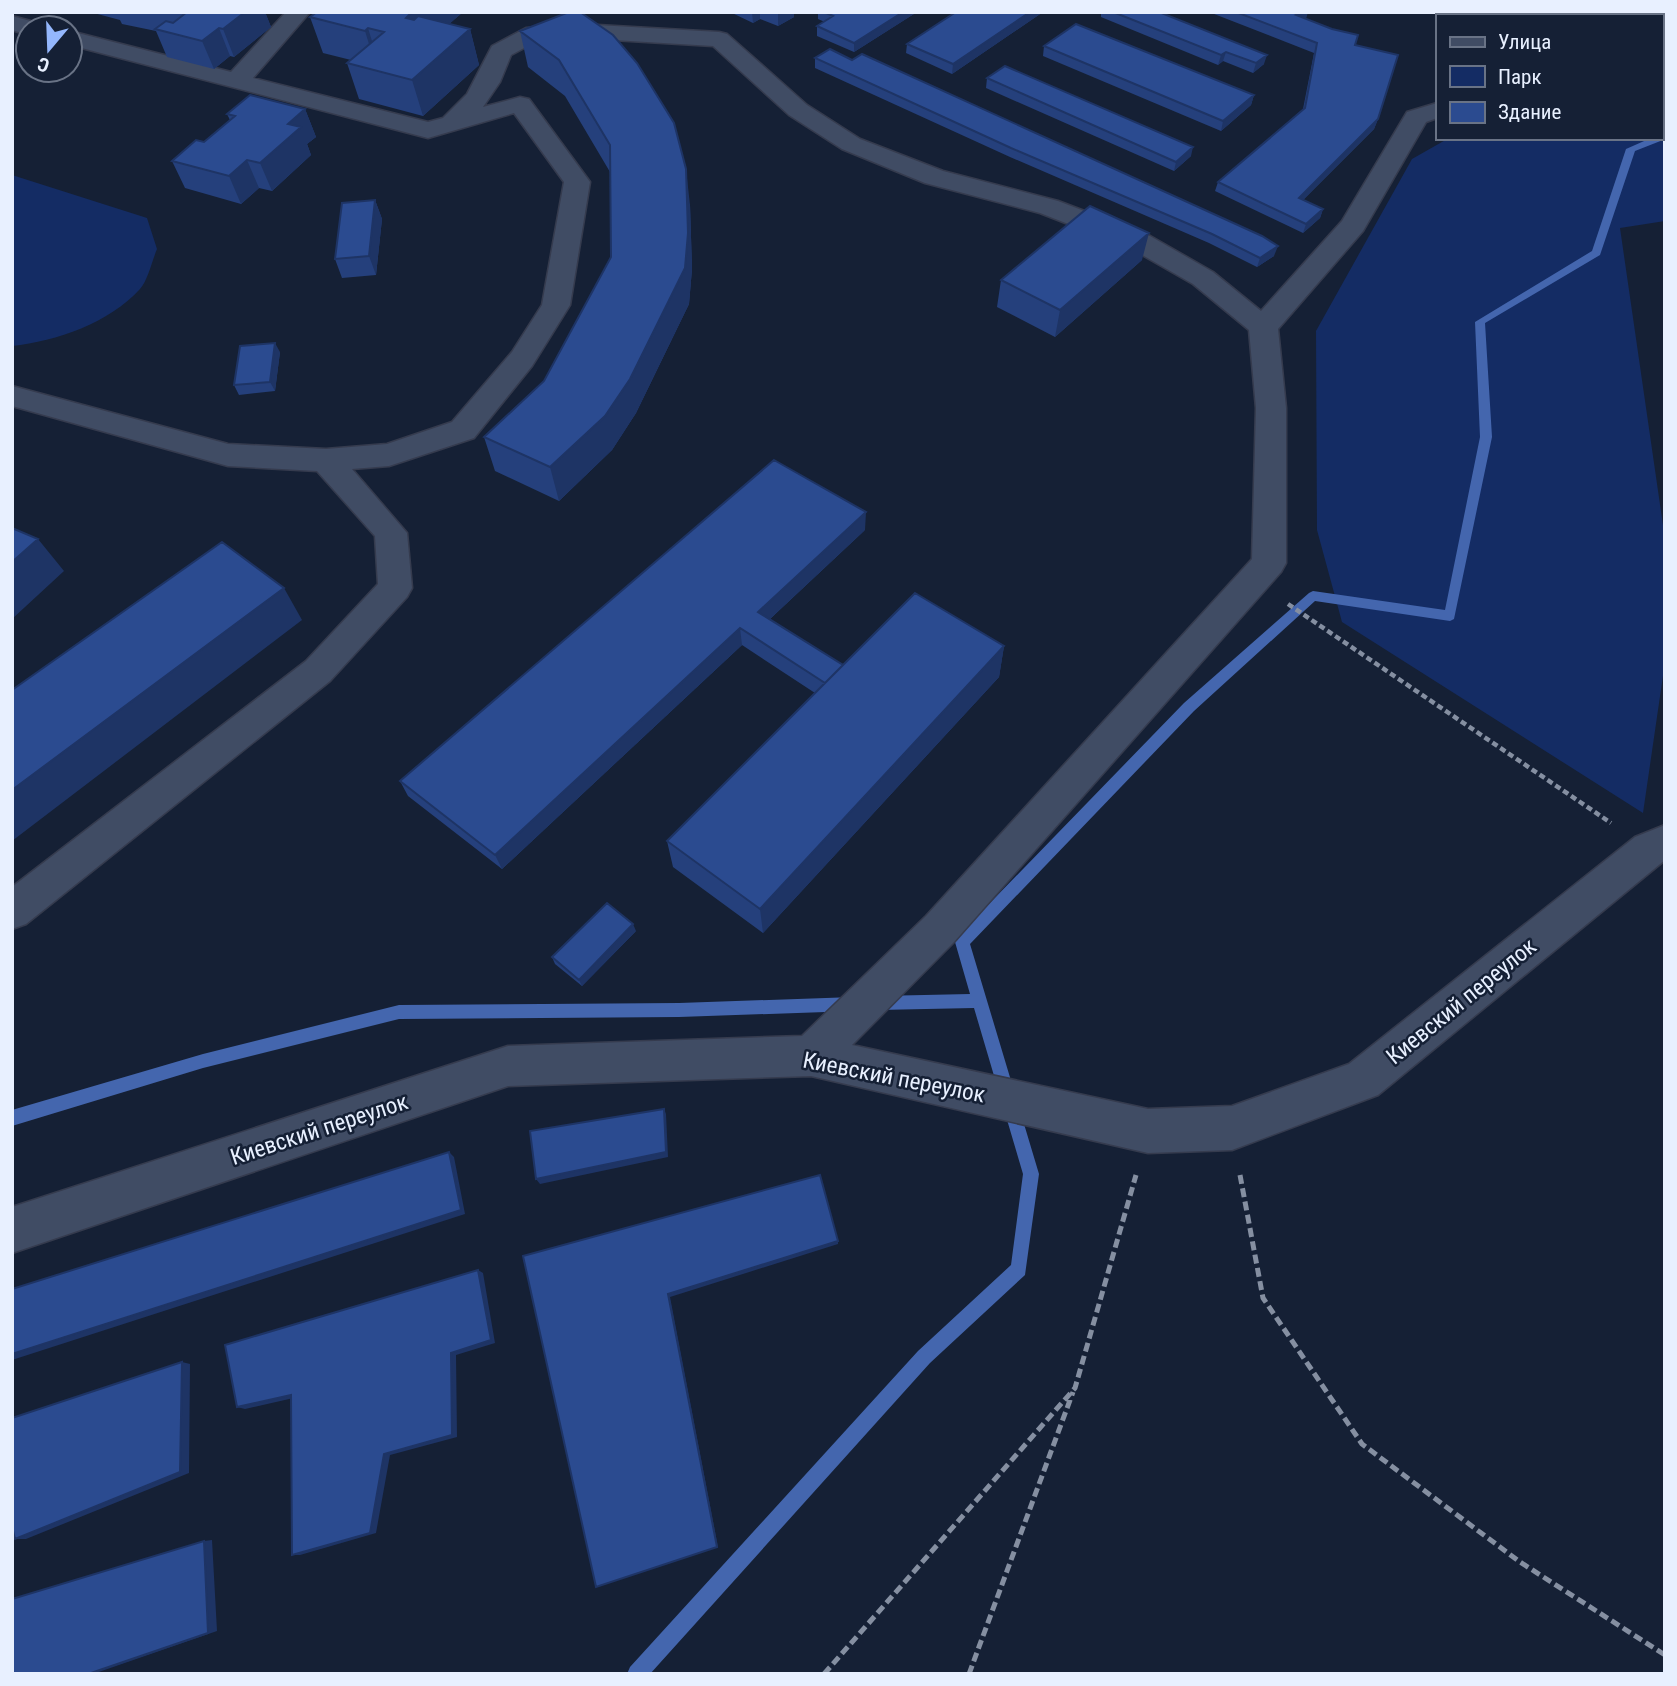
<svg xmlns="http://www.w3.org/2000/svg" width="1677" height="1686" font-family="'Roboto Condensed',sans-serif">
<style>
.green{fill:#142c64}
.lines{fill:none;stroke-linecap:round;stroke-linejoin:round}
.stream{fill:#4466ae;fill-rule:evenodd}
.minor-casing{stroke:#353b4e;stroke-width:3}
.path-far1{stroke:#858fa1;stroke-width:4.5;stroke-dasharray:6 3.5;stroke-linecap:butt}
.path{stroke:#858fa1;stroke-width:5;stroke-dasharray:9 4.5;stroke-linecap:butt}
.minor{fill:#404c64;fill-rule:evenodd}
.wall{fill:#25407c}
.shaded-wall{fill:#1e3465}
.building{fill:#2b4b90;stroke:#1e3465;stroke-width:2}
.labels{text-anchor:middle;stroke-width:5;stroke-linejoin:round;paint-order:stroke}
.street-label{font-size:23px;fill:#e8f0ff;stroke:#152035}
</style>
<rect width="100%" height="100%" fill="#152035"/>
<path class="green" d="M1523,12h142v28h-4v-24h-141z
M1665,76v145l-45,7 45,311v123l-22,151 -301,-191 -25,-92 -1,-199 96,-172 37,-21h212v-61z
M12,175l135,43 10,31c-5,12 -9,31 -17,40 -31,34 -83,52 -128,57z"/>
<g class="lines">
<path class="stream" d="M1661,136l4,2 -2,2 -28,11 -35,104 -115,68 7,114 -38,182 -4,2 -135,-20 -121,110 -224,233 69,230 -14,101 -95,88 -280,311h-23l3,-7 288,-316 93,-86 12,-91 -49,-166 -96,2 -5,-2 -3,-5 3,-5 5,-2 92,-2 -15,-52 2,-5 227,-234 125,-110 4,-2 132,19 35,-173 -5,-115 117,-71 34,-102 25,-11h10z
M854,997l5,2 3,5 -3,5 -5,2 -175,6 -280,2 -196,49 -191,58v-16l191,-56 196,-49 280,-2z"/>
<g class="minor-casing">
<path id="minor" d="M286,12h24l-57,66 175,44 15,-4 24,-24 25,-48 34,-18 54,-4 139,8 8,2 80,71 53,34 83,32 115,30 92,35 63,36 48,39 81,-90 65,-109 30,-9v15l-11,4 -63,109 -85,98 8,79v155l-5,9 -327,370 -102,103 296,64 84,-3 117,-42 286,-227 30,-12v35l-287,235 -146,55 -84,3 -337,-77 -303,10 -496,167v-46l496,-161 294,-10 124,-120 326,-357 4,-151 -7,-78 -56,-46 -63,-36 -90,-35 -115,-30 -83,-34 -53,-34 -76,-69 -133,-8 -41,2 -28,15 -11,27 -17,25 37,-10 9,2 61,83 -20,123 -38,61 -58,72 -85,28 -37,3 55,64 5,55 -5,9 -77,84 -304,243 -14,5v-42l294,-226 72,-77 -3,-48 -58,-65 -89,-5 -216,-60v-20l216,58 98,5 61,-5 65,-22 60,-70 30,-47 22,-123 -50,-69 -86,25 -358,-93v-14l161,41z
M12,16l26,7 4,5h-14v7l-16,-5z
M1661,51h4v14h-4z"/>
</g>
<path class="path-far1" d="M1288,604l323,219"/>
<path class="path" d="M1240,1175l23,123 99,146 158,118 145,93
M824,1674l251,-286 61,-213
M969,1674l104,-282"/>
<use href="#minor" class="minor"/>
</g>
<path class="wall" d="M90,12h175l6,15 -37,30 -4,-1 -16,13 -47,-12 -11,-26 -34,-7 -2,-4z
M463,12l-14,12 21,5 9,36 -56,51 -64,-17 -12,-36 4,-3 -28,-7 -13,-36z
M569,12l121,193 2,64 -3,35 -53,109 -24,37 -53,51 -64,-30 -11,-34 60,-56 67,-124 -1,-85 -45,-76 -37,-29 -8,-36z
M730,12h64v5l-16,9 -18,-7 -7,4z
M818,12h99l-63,40 -37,-16v-10l8,-4 -7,-3z
M956,12h87l-91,62 -46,-21 1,-9z
M1101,12h58l105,52 -11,9 -30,-12 -5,4 -117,-48z
M1209,12h99l-3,7 50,26 23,74 -4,10 -71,71 20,9 -3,9 -17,15 -88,-42 3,-9 85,-73 11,-56z
M1044,46l210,49 -3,10 -30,26 -178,-75z
M815,58l37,2 422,196 -17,11 -48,-24 -199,-86 -195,-89z
M987,78l204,78 -17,15 -188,-83z
M305,109l11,28 -9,7 4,11 -39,36 -13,-3 -18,16 -56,-16 -13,-27 32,-19 26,-22 -3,-6z
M375,200l7,19 -6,56 -34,3 -7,-19z
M1142,260l-87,77 -58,-30 4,-27z
M280,352l-5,39 -36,4 -5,-10z
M865,530l-95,89 73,46 161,-19 -5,31 -236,256 -90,-66 -6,-26 148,-148 -73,-48 -240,224 -94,-73 -8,-15z
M636,931l-54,55 -27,-22 -3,-7z"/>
<path class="shaded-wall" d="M243,12h22l6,15 -37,30 -11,-28z
M412,12h51l-47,41 -10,-35z
M752,12h8v7l-7,4z
M778,12h16v5l-16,9z
M903,12h14l-63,40v-9z
M1030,12h13l-91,62 1,-10z
M1302,12h6l-2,7 -10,-4z
M219,28l11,28 -16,13 -12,-28z
M368,28l11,36 -3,3 -11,-36z
M470,29l9,36 -56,51 -11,-36z
M1226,52l-3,9 -5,4 3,-10z
M1267,55l-3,9 -11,9 3,-10z
M1254,95l-3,10 -30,26 2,-10z
M305,109l11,28 -9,7 4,11 -39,36 -12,-28 28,-39z
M1378,119l-4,10 -78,78 3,-9z
M1193,147l-2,9 -17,15 2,-9z
M247,160l12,28 -18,16 -12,-28z
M686,169l4,36 2,64 -3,35 -53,109 -24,37 -53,51 -9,-34z
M375,200l7,19 -6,56 -7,-19z
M1323,209l-3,9 -17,15 3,-9z
M1149,233l-7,27 -87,77 5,-27z
M1278,246l-4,10 -17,11 3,-9z
M275,343l5,9 -5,39 -5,-9z
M866,512l-1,18 -105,98 -2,-16z
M38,539l26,32 -52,48v-57z
M284,588l18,32 -290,221v-51z
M740,628l2,17 -240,224 -7,-14z
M1004,646l-5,31 -236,256 -3,-24z
M633,924l3,7 -54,55 -3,-6z
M664,1109l2,5 2,43 -128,27 -4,-5z
M449,1152l5,5 11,57 -453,146v-6z
M838,1241v3l-168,53 48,250 -119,39 69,-292z
M478,1270l5,3 12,70 -39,12 1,82 -67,18 -14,78 -76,22h-8l92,-101 67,-101z
M182,1362l8,2 -1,109 -163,66h-11z
M291,1395l7,2 -53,12 -8,-2z
M212,1540l5,91 -124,43h-5l116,-133z"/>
<path class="building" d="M187,12h58l-22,17 -4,-1 -17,13 -47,-12 11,-8 7,2z
M317,12h95l-6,6 8,2 4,-4 52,13 -58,51 -65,-17 37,-31 -16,-4 -3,3 -55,-14z
M569,12h11l33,23 24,28 37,60 12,46 2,64 -3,35 -55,111 -25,37 -55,51 -66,-30 60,-56 67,-124 -1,-112 -51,-85 -39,-29z
M824,12h79l-49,31 -37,-17 16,-10z
M956,12h74l-77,52 -46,-20z
M1113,12h46l108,43 -11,8 -30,-11 -5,3z
M1236,12h66l-6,3 36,14 26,6 -3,10 43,10 -20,64 -79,79 24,11 -17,15 -88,-42 87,-74 12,-65z
M1076,24l178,71 -31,26 -179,-75z
M830,49l22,11 10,-6 400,182 16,10 -18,12 -48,-24 -201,-86 -196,-90z
M1005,66l188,81 -17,15 -189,-84z
M250,95l55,14 -17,15 13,3 -41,36 -13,-3 -18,16 -57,-15 24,-21 8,2 31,-26 -8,-2z
M375,200l-6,56 -34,3 7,-56z
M1090,206l59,27 -89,77 -59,-30z
M275,343l-5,39 -36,3 6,-39z
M774,460l92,52 -108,100 85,53 -18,18 -85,-55 -245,227 -95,-74z
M12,528l26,11 -26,23z
M222,542l62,46 -272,202v-100z
M915,593l89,53 -244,263 -93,-68z
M607,903l26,21 -54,56 -27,-23z
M664,1109l2,43 -130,27 -6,-48z
M449,1152l12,58 -449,144v-65z
M820,1175l18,66 -170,53 49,253 -121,40 -73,-331z
M478,1270l13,70 -40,13 1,82 -68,19 -14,79 -78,22 -1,-160 -54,12 -12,-62z
M182,1362l-2,110 -165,67 -3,-12v-109z
M204,1541l4,92 -120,41h-76v-75z"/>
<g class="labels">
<g class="street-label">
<text transform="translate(1461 1001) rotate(-39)" y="8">Киевский переулок</text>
<text transform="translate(894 1077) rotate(11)" y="8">Киевский переулок</text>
<text transform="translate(319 1129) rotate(-18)" y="8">Киевский переулок</text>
</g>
</g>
<rect width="1677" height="1686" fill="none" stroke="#e8f0ff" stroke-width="28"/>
<rect x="1436" y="14" width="228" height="126" fill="#152035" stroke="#697386" stroke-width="2"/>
<rect x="1450" y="37" width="35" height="10" fill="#404c64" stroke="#697386" stroke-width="2"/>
<text x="1498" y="49" font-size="21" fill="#e8f0ff">Улица</text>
<rect x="1450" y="66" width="35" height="21" fill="#142c64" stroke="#697386" stroke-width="2"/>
<text x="1498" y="84" font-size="21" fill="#e8f0ff">Парк</text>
<rect x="1450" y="102" width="35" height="21" fill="#2b4b90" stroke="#697386" stroke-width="2"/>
<text x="1498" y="119" font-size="21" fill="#e8f0ff">Здание</text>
<g transform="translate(49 49) rotate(199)"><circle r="33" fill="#152035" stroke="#697386" stroke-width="2"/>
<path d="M0-5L12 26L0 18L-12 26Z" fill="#94b7fd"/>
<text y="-10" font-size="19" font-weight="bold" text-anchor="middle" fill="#e8f0ff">С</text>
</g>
</svg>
